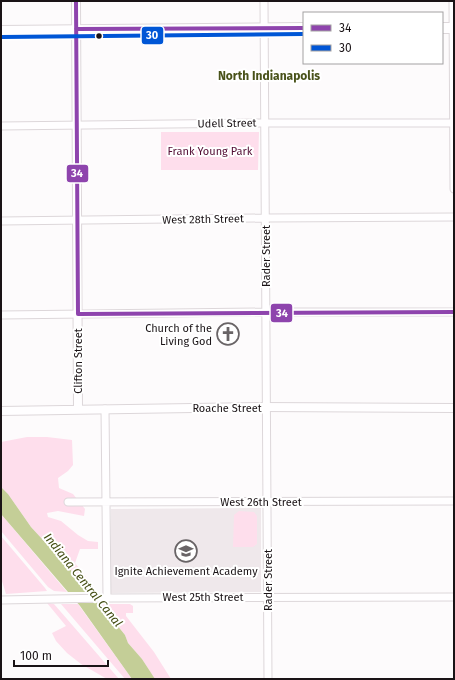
<svg xmlns="http://www.w3.org/2000/svg" width="455" height="680" font-family="'Fira Sans',sans-serif">
<style>
.built{fill:#efe8eb}
.green{fill:#fedeec}
.water{fill:#c4ce97}
.pier{fill:#fdfbfc}
.lines{fill:none;stroke-linecap:round;stroke-linejoin:round}
.minor-casing{stroke:#ddd7da;stroke-width:9}
.tertiary-casing{stroke:#ddd7da;stroke-width:10}
.secondary-casing{stroke:#ddd7da;stroke-width:12}
.minor{stroke:#fffeff;stroke-width:7}
.tertiary{stroke:#fffeff;stroke-width:8}
.secondary{stroke:#fffeff;stroke-width:10}
.bus-1-casing{stroke:#fff;stroke-width:7}
.bus-2-casing{stroke:#fff;stroke-width:7}
.bus-1{stroke:#8e44ad;stroke-width:4}
.bus-2{stroke:#0056d6;stroke-width:4}
.bus-dot{fill:#1a1316;stroke:#fff;stroke-width:1.5}
.labels{text-anchor:middle;stroke-width:4;stroke-linejoin:round;paint-order:stroke}
.street-label{font-size:11px;fill:#1a1316;stroke:#fff}
.park-label{font-size:11px;fill:#520c33;stroke:#fff}
.poi-label{font-size:11px;fill:#1a1316;stroke:#fff;text-anchor:end}
.neighbourhood-label{font-size:12px;font-weight:bold;fill:#49521a;stroke:#fff}
.water-label{font-size:12px;font-style:italic;fill:#444d13;stroke:#fff}
.line-badge{stroke:#fff;stroke-width:1.5}
.badge-label{font-size:11px;text-anchor:middle;font-weight:bold;fill:#fff}
</style>
<rect width="100%" height="100%" fill="#fdfbfc"/>
<path class="built" d="M261,508v84l-150,1v-84z"/>
<path class="green" d="M161,132h98l-1,38h-97z
M27,437h20l25,3 1,25 -5,6 -10,7 1,10 14,6 12,15 -1,7 -26,-5 -11,2 1,4 13,4 17,14 10,6 10,1v7h-18l-5,14 18,23 -3,6 -59,-65 -23,-33 -7,-7v-45z
M239,511l15,1 3,4v28l-4,3h-20l1,-32z
M1,514l66,78 -13,-1 -6,-4 -47,-56z
M1,536l44,52 2,3 -41,3 -5,-16z
M47,603l7,1 65,75h-12l-26,-15 -14,-11 -11,-12 -4,-8 14,-7z
M61,604h17l54,75h-7z
M101,604h29l3,2v7h-7v3l28,36 17,27h-16l-1,-1 -12,-19 -14,-16 -3,-8z"/>
<path class="water" d="M1,487l7,7 23,33 58,63 36,45 3,8 14,16 13,20h-23l-52,-73 -79,-92z"/>
<path class="pier" d="M65,592h28l10,11h-28z"/>
<g class="lines">
<g class="minor-casing">
<path id="minor" d="M264,1l4,678
M453,1l1,188
M1,126l259,-3h194
M1,221l265,-3 188,-1
M1,315l265,-3h188
M105,409l2,189
M68,502l386,-1
M1,600l106,-2 347,-1"/>
</g>
<g class="tertiary-casing">
<path id="tertiary" d="M76,1l2,408
M1,411l261,-4 192,1"/>
</g>
<g class="secondary-casing">
<path id="secondary" d="M442,28h12
M1,31l303,-3"/>
</g>
<use href="#minor" class="minor"/>
<use href="#tertiary" class="tertiary"/>
<use href="#secondary" class="secondary"/>
<g class="bus-1-casing">
<path id="bus-1" d="M76,1l2,313 376,-2
M76,29l228,-1"/>
</g>
<g class="bus-2-casing">
<path id="bus-2" d="M1,37l303,-3"/>
</g>
<use href="#bus-1" class="bus-1"/>
<use href="#bus-2" class="bus-2"/>
</g>
<defs>
<g id="church-ring" transform="scale(1.15)"><circle r="9.5" fill="#fff" stroke="#696466" stroke-width="1.5"/><path d="M-1.2-6h2.4v3.5h3.3v2.4h-3.3V6h-2.4V-.1h-3.3v-2.4h3.3Z" fill="#696466"/></g>
<g id="school-ring" transform="scale(1.15)"><circle r="9.5" fill="#fff" stroke="#696466" stroke-width="1.5"/><path d="M0-5L7-2L0 1L-7-2ZM-4 1L0 2.5L4 1V4Q0 6-4 4Z" fill="#696466"/></g>
</defs>
<g fill-rule="evenodd">
<use href="#church-ring" x="228" y="334"/>
<use href="#school-ring" x="186" y="551"/>
</g>
<circle class="bus-dot" cx="99" cy="36" r="3.5"/>
<g class="labels">
<g class="street-label">
<text transform="translate(227 123) rotate(-1)" y="4">Udell Street</text>
<text transform="translate(203 219) rotate(-1)" y="4">West 28th Street</text>
<text transform="translate(266 256) rotate(-90)" y="4">Rader Street</text>
<text transform="translate(78 361) rotate(-90)" y="4">Clifton Street</text>
<text x="227" y="412">Roache Street</text>
<text x="261" y="506">West 26th Street</text>
<text transform="translate(268 580) rotate(-90)" y="4">Rader Street</text>
<text x="203" y="601">West 25th Street</text>
</g>
<g class="park-label">
<text x="210" y="155">Frank Young Park</text>
</g>
<g class="poi-label">
<text x="212" y="332">Church of the<tspan x="212" dy="13">Living God</tspan></text>
<text x="186" y="575" text-anchor="middle">Ignite Achievement Academy</text>
</g>
<g class="neighbourhood-label">
<text x="269" y="80">North Indianapolis</text>
</g>
<g class="water-label">
<text transform="translate(83 580) rotate(51)" y="4">Indiana Central Canal</text>
</g>
</g>
<g class="line-badge">
<rect x="141" y="26" width="23" height="19" rx="4" fill="#0056d6"/>
<rect x="66" y="164" width="23" height="19" rx="4" fill="#8e44ad"/>
<rect x="270" y="303" width="23" height="20" rx="4" fill="#8e44ad"/>
</g>
<g class="badge-label">
<text x="152" y="39">30</text>
<text x="77" y="177">34</text>
<text x="282" y="317">34</text>
</g>
<rect width="455" height="680" fill="none" stroke="#1a1316" stroke-width="4"/>
<rect x="303" y="12" width="140" height="52" fill="#ffffff" stroke="#a3a1a2"/>
<rect x="311" y="25" width="20" height="6" fill="#8e44ad" stroke="#a3a1a2"/>
<text x="339" y="32" font-size="12" fill="#1a1316">34</text>
<rect x="311" y="45" width="20" height="6" fill="#0056d6" stroke="#a3a1a2"/>
<text x="339" y="52" font-size="12" fill="#1a1316">30</text>
<path d="M14 660v6h94v-6" fill="none" stroke="#1a1316" stroke-width="2"/>
<text x="20" y="660" font-size="12" fill="#1a1316" stroke="#ffffff" stroke-width="3" paint-order="stroke">100 m</text>
</svg>
